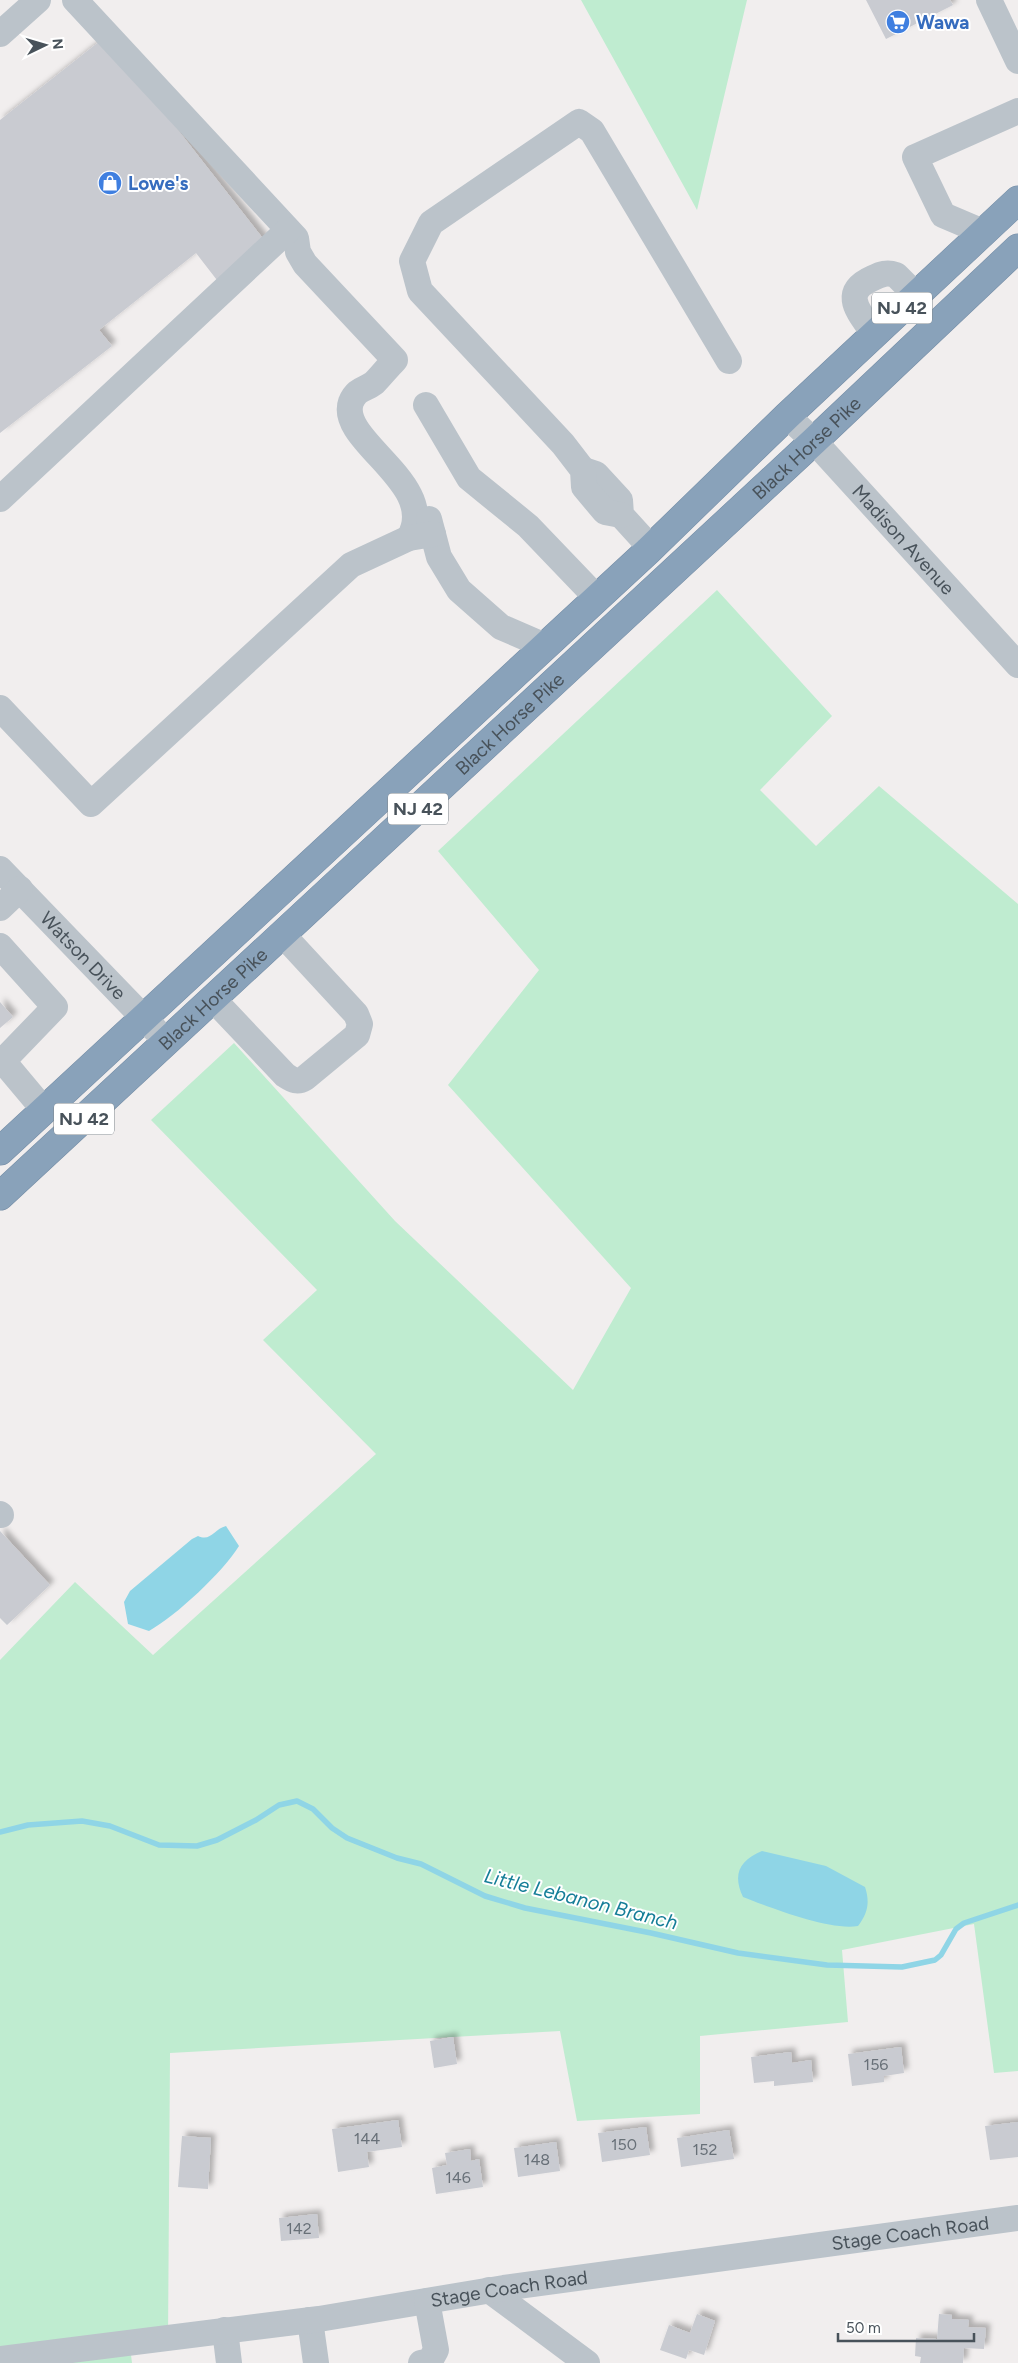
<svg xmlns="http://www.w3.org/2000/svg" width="1018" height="2363" font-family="Figtree,sans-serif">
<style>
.green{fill:#bfecd0}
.water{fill:#8fd5e6}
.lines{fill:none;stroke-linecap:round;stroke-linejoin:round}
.stream{stroke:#8fd5e6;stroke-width:5.5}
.building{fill:#c9cbd1;filter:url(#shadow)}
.highway-casing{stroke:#758da6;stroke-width:29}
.minor{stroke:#bbc3ca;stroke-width:26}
.highway{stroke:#89a2ba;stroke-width:28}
.labels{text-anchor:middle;stroke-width:4;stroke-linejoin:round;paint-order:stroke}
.number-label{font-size:16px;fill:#687078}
.shield{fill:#fff;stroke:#7f868c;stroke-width:1}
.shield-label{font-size:18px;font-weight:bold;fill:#48525a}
.shop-label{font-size:19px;font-weight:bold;fill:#366cbe;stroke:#fff;text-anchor:start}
.street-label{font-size:19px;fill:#48525a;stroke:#fff}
.water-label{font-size:20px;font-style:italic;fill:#167e98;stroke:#fff}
</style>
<defs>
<filter id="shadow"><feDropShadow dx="4.5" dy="-4.5" stdDeviation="2.5" flood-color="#0004"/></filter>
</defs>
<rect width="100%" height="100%" fill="#f1eeee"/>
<path class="green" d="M581,0h166l-50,210z
M717,590l115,126 -72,74 56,56 63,-60 139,118v1167l-24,2 -20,-149 -132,26 6,72 -148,14v78l-123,7 -17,-90 -390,22 -2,287 -38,7 2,16h-132v-703l75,-78 78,73 223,-201 -113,-114 54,-50 -166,-170 83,-77 161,178 178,169 58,-102 -183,-203 91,-115 -101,-119z"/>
<path class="water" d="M226,1526l13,20c-16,26 -63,70 -90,85l-21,-7 -4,-22 6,-11 62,-52 6,-3c13,6 16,-7 28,-10z
M762,1851l64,15 39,21c5,15 3,26 -7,39 -28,5 -87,-18 -115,-29 -11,-23 -3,-37 19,-46z"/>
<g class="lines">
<path class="stream" d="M0,1832l28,-7 54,-4 28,5 49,19 38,1 20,-6 39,-20 23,-15 18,-4 16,8 19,19 15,10 50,20 24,6 64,32 40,12 126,25 87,20 89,12 75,2 33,-7 6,-5 15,-26 8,-6 54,-18"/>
</g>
<path class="building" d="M866,0h84l3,5 -67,34z
M105,37l163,208 -48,39 -24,-31 -97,77 13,16 -112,87v-313z
M0,1002l13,15 -13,11z
M0,1531l50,54 -43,40 -7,-7z
M453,2037l4,27 -23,4 -4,-27z
M901,2047l3,26 -20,3v6l-32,4 -4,-32z
M791,2052l1,11 19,-3 2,22 -39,4v-5l-20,2 -3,-26z
M398,2120l4,27 -35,5 2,15 -31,5 -6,-43z
M1018,2122v35l-28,3 -5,-34z
M646,2127l4,28 -48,7 -4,-29z
M729,2130l5,29 -53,8 -4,-29z
M182,2136l29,2 -3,51 -30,-2z
M556,2142l4,29 -42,6 -4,-29z
M470,2149l1,12 8,-2 4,28 -47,7 -4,-26 15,-3 -2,-12z
M317,2214l2,24 -38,3 -2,-23z
M697,2314l18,7 -11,34 -15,-5 -3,9 -26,-9 9,-25 21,8z
M939,2314l13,1v4l17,1 -1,7 18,1 -2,21 -20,-1 -1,15h-43l1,-6 -6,-1 1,-18 21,1z"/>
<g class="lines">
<g class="highway-casing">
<g id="highway">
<path d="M0,1151l648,-600 139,-135 231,-216"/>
<path id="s4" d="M0,1196l814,-755 204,-193"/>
</g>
</g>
<g class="minor">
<path d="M75,0l221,238 2,14 7,12 90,96c-7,7 -14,16 -21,23 -9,7 -17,5 -23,19 -14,39 90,82 58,136"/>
<path d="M989,0l29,61"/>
<path d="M0,34l38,-34"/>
<path d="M983,232l-40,-17 -28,-58 103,-46"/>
<path d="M874,334c-14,-21 -35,-41 -1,-56 8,-4 14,-6 23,-3l20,20"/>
<path d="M426,405l43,73 59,48 69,72"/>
<path id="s1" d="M787,416l27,25 204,224"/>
<path d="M584,470l12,4 24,26 1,15 30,33"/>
<path d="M0,499l288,-269"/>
<path d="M621,515l-16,-3 -21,-25 -1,-17 -20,-26 -143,-153 -8,-30 19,-38 148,-101 13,9 137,230"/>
<path d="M429,519l10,38 20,33 42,37 44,19"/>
<path d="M0,708l91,96 260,-239 58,-27 24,-4"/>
<path id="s2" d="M0,869l167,173"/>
<path d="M0,908l20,-19"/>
<path d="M0,946l55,61 -52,54 41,49"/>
<path d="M213,999l72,76c8,5 12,8 20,3l52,-43 3,-11 -4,-10 -73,-79"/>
<path d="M0,1514l1,1"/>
<path d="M489,2290l98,73"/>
<path d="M310,2320l6,43"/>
<path d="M225,2330l4,33"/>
<path id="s3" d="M0,2359l319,-40 185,-31 514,-70"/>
<path d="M421,2363l9,-2 6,-11 -9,-49"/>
</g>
<use href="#highway" class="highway"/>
</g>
<defs>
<g id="supermarket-disc" transform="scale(1.25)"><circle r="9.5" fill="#3f7fe0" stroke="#fff"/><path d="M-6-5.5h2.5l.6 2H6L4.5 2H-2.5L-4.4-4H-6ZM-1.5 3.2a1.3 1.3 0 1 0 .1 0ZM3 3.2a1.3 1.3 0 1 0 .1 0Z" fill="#fff"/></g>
<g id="shop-disc" transform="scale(1.25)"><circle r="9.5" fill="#3f7fe0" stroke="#fff"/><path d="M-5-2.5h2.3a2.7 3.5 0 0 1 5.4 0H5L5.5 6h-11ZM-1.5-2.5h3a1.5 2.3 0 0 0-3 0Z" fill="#fff"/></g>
</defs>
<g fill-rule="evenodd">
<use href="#supermarket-disc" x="898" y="22"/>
<use href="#shop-disc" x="110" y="183"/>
</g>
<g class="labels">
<g class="number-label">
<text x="876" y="2070">156</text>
<text x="367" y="2144">144</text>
<text x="624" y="2150">150</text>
<text x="705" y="2155">152</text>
<text x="537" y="2165">148</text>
<text x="458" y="2183">146</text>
<text x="299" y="2234">142</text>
</g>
<g class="shield">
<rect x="872" y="292.5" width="60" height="31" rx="4"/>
<rect x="388" y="793.5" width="60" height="31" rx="4"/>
<rect x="54" y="1103.5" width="60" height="31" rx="4"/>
</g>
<g class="shield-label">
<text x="902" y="314">NJ 42</text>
<text x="418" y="815">NJ 42</text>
<text x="84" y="1125">NJ 42</text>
</g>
<g class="shop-label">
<text x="916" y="29">Wawa</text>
<text x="128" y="190">Lowe's</text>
</g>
<g class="street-label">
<text dy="7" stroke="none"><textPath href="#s4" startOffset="1100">Black Horse Pike</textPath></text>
<text dy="7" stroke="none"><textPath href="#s1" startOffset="170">Madison Avenue</textPath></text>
<text dy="7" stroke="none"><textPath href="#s4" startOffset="695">Black Horse Pike</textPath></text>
<text dy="7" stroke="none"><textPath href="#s2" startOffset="120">Watson Drive</textPath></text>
<text dy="7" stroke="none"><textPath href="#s4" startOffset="290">Black Horse Pike</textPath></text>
<text dy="7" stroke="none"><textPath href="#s3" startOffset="919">Stage Coach Road</textPath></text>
<text dy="7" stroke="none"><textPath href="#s3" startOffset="514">Stage Coach Road</textPath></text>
</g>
<g class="water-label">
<text transform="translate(581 1899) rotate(14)" y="7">Little Lebanon Branch</text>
</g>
</g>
<g transform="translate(45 45) rotate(85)" stroke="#ffffff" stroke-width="4" paint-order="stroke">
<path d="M0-4L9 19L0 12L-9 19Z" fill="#48525a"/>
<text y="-8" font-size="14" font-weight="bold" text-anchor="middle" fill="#48525a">N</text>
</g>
<path d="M838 2333v8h136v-8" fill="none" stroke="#48525a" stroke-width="2.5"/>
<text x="846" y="2333" font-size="15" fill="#48525a" stroke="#ffffff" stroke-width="4" paint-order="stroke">50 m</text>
</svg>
